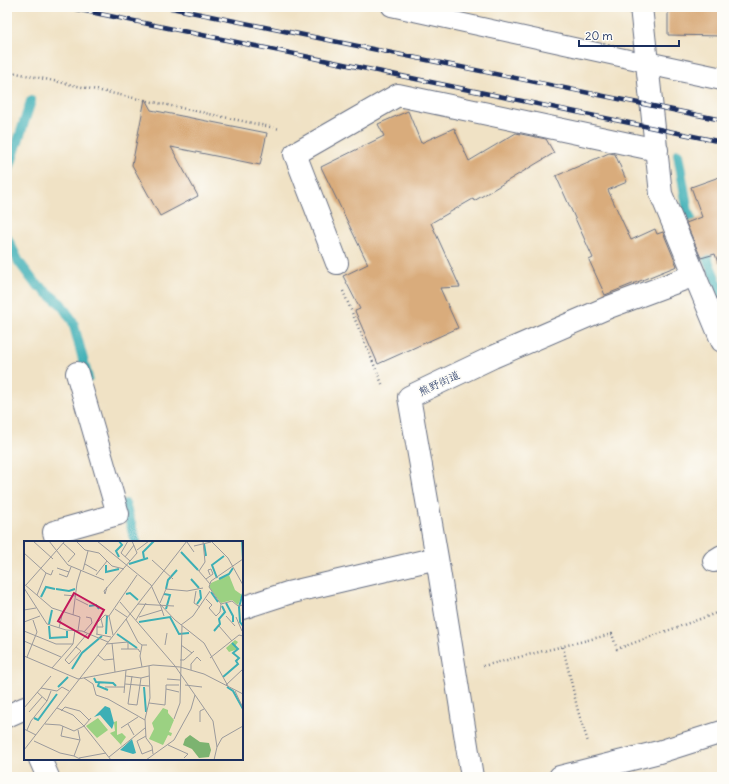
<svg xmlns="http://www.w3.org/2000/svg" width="729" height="784" font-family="Delius,'Klee One',sans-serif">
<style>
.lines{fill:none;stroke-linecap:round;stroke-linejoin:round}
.stream{stroke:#3dafb5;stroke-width:10}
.building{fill:#d9ac7b}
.service-casing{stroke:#666e82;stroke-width:20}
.minor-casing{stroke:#666e82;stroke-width:24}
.path{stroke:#666e82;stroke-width:2.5;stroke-dasharray:1 3;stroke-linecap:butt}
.service{stroke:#fff;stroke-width:18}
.minor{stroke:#fff;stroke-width:22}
.rail-casing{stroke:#1b2f5e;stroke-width:4.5}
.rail{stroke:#fdfcf7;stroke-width:3;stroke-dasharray:9;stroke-linecap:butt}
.labels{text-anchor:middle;stroke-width:3.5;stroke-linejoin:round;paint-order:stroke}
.street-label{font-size:11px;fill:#1b2f5e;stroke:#fdfcf7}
.inset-river{fill:none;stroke:#3dafb5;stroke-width:2}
.inset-road{fill:none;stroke:#9b9a9c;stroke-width:1}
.view{fill:#c2185b;fill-opacity:0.15;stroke:#c2185b;stroke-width:2}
.inset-edge{fill:none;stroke:#1b2f5e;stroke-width:2}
</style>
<rect width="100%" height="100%" fill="#fdfcf7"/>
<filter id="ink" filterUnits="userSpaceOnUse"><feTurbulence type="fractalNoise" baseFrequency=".025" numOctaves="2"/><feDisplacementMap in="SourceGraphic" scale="8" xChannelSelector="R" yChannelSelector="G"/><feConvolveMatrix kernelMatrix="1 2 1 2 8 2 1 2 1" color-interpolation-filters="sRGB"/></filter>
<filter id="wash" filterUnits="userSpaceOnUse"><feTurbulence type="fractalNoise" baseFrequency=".012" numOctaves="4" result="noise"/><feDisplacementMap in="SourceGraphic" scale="16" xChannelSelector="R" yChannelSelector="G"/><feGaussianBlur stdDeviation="0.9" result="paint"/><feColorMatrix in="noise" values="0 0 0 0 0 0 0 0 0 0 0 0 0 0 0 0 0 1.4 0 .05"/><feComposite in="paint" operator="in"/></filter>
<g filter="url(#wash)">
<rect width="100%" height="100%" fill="#f0e2c5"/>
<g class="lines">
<path class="stream" d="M678,154l10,58 34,83
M7,175l24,-74
M7,238l12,24 15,20 27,22 12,18 15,56
M125,504l11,38"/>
</g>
<g id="blocks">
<path class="building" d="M668,7h54v29l-54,-1z
M145,99l6,11 116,23 -7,32 -89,-18 27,49 -38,20 -28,-51z
M408,111l13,32 33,-15 15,33 47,-28 30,6 8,14 -80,48 -1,-2 -42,24 29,64 -20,1 18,40 -80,36 -23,-53 5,-2 -17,-33 25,-12 -47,-97 63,-31 -6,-12z
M609,153l6,1 12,28 -19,8 23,50 24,-11 2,5 6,-2 14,34 -72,29 -16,-35 4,-2 -37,-82z
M722,176v86l-4,1 -3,-9 -14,4 -15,-35 16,-6 -11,-30z"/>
</g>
</g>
<g filter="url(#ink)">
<use href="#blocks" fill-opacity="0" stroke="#666e82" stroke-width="1"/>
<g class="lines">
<g class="service-casing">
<path id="service" d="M391,7l256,56"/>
</g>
<g class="minor-casing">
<path id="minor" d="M641,7l20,187 61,147
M647,63l75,16
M337,263l-42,-109 103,-59 259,55
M57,542l-3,-10 64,-18 -41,-141
M714,561l8,-5
M242,608l46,-15 149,-35
M7,716l18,-8
M40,759l8,18
M472,777l-35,-219 -28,-161 84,-40 116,-50 86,-32
M560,777l99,-25 63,-20"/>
</g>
<path class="path" d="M7,71l273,58
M343,291l40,95
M563,647l15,64 10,31
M483,666l129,-32 5,15 105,-38"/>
<use href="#service" class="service"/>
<use href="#minor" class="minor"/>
<g class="rail-casing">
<path id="rail" d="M66,7l656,135
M166,7l556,113"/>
</g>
<use href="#rail" class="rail"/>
</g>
</g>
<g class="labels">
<g class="street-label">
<text transform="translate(439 383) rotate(-25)" y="4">熊野街道</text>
</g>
</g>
<g transform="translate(24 541)">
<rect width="219" height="219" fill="#f0e2c5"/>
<path d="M93,180v14l5,-2 4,4 -5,7 1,2 -12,-13 5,-2 -1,-9z" fill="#9bd182"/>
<path d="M166,194l10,7 9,1 2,7 -2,7 -10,1 -7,-9 -9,-4 2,-6z" fill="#7cb370"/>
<path d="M139,167l5,2v3l6,7 -5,12 3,1 -1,3 -3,-1 -5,10 -14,-6 5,-10 -2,-6z" fill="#9bd182"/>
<path d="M211,99l3,2 -3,4 3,3 -9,3 -3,-4z" fill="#9bd182"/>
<path d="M205,34l6,15 7,5 -4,10 -6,-5 -11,3 -12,-16 2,-4zM74,177l10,12 -11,8 -11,-12z" fill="#9bd182"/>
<path d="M81,165l5,2 4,15 -2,6 -12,-14 -6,2zM108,198l4,14 -3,1 -13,-4z" fill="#3dafb5"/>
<path class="inset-river" d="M218,0l1,20M180,3l2,12M157,11l17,18M95,16l-3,-6 6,-6 -3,-4M120,17l-1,-6 11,-11M105,23l19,-6M82,24v7l13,-3M193,37l-5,-13 12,-9M167,38l8,9M195,38l10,-5 4,-6M32,48l13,2 6,-2M142,48l2,-9 9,-10M187,51l7,10M219,52l-4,14 1,15 3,4M102,53l4,-1 8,7M140,53l6,1 -4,14M17,56l5,-10 9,2M202,62l7,13v6M173,63l4,-6 -1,-8M65,65l7,-1 3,4M115,81l31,-5 9,17 10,-1M25,83l3,-14M25,85l1,12 17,-1v-6M190,90l6,-7 -1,-5 6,-7 -3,-6M82,93l1,-18M93,93l20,14M48,128l10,-16 20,-17M199,136l15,-13 -2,-3 3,-3 -6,-5 5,-4 -6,-6M70,137l2,4 17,1 3,3M75,142l-1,3 10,4M34,146l10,-10M120,146l2,25M203,146l6,4 10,18M10,177l4,2 19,-26"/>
<path class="inset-road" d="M9,0l20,18M25,0l19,24 36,15M52,0l9,9 14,3 13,13 12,3M73,0l54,44M104,0l-7,12 9,8M187,0l17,17 15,27M163,1l7,10M39,2l12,11 -7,8M170,5l17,-4M113,9l12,-9M0,12l22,20 5,2 2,-5M101,16l9,-12M128,19l21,19M61,23l12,7M33,27l12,4M59,29l5,-19M174,29l12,14M175,30l6,-9 -2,-21M35,33l8,3 4,-10M72,34l11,-14M182,38l7,-5 -2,-5 -3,1 2,5M0,43l28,24 28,9 -2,14M2,44l39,-44M127,44l8,18 16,17 29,23 24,43M83,46l-2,7 -1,-3 33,-38 -5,-12M0,47l23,36 19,6 16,1 26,11M172,50l-2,12 6,4M13,54l9,-22M40,54l12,1M52,58l12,6M182,58l6,6 -3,3 7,8M96,61l55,64 38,55 4,26 -3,13M136,62l6,-14 21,2 16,-3M114,63l36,2M136,63l4,12M197,63l-12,-17 2,-6 32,-22M197,63l11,-3 6,5 5,-1M91,68l12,8M0,69l12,-2M49,74l4,-32 4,-13M85,75l28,-41M85,75l4,19M192,75l4,-4 1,-8M202,75l9,10M115,76l23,-7M212,76l6,14M102,78l12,23 4,3h5M112,79l10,-17M0,81l16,-6M157,84l12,-9 17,-25M195,85l13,15M73,86h6l-2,-8M35,87l4,-17M0,90l32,13h17M60,91l8,-9 -1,-5 -5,-1M72,93l15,3M73,93v-11l8,-8 4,1M0,100l37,16M88,102l3,29M82,103l22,-2v7M141,104l2,-12M157,104l11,8M52,106l5,4 -12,13 -4,-4 22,-26M97,108h17l2,3M74,114l6,5 10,-1M0,115l54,23 75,-14 27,2 24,7 39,20M3,116l10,-25 -4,-12M186,117l29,-23 4,1M156,119h4l10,-9M125,125l1,32 -5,21 1,19 6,8 1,8M118,126l-2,-11 2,-11M28,127l21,-24 2,-14M167,129v-6l6,-7 4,4M102,135l15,2 8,-2M108,135l-4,28 9,1 4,-27M60,137l9,6 3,11 12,4 37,21M143,138l13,1M101,143l24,2M161,144l17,2M202,144l17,-16M81,146h20M17,147l10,-12M211,150l8,17M13,151l10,9M155,151l-13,-3v-4h13M100,152l2,-23M125,162l16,2 1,-16M0,167l17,-20 16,3 5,-4 7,4M33,167l16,7 11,11 7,-8M37,170l4,-4 15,4 9,9M5,171l13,-15M150,178l6,-16 2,-77M176,181v-11l4,-2M21,183l15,1 14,6 10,-5 27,34M104,183l6,11M39,185l-2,10 19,4M97,187l17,-11M0,188l12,6M3,189l4,-9 16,-20 4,-10M54,189l2,10 -6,16 8,4M122,195l-9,5 5,13 10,-4M10,200l26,12 14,3M144,204l20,9 -4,4M193,206l5,-9 21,-12M0,209l163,-209M85,216l36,-29M55,217l27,-5M122,219l28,-20 17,-31 4,-14"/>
<path class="view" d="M50,52l30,17 -16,28 -30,-17z"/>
<rect width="219" height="219" class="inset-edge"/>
</g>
<rect width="729" height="784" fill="none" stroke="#fdfcf7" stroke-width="24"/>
<path d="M579 40v6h100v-6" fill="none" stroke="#1b2f5e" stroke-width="2"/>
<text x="585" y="40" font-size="12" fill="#1b2f5e" stroke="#fdfcf7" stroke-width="3" paint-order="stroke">20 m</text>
</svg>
